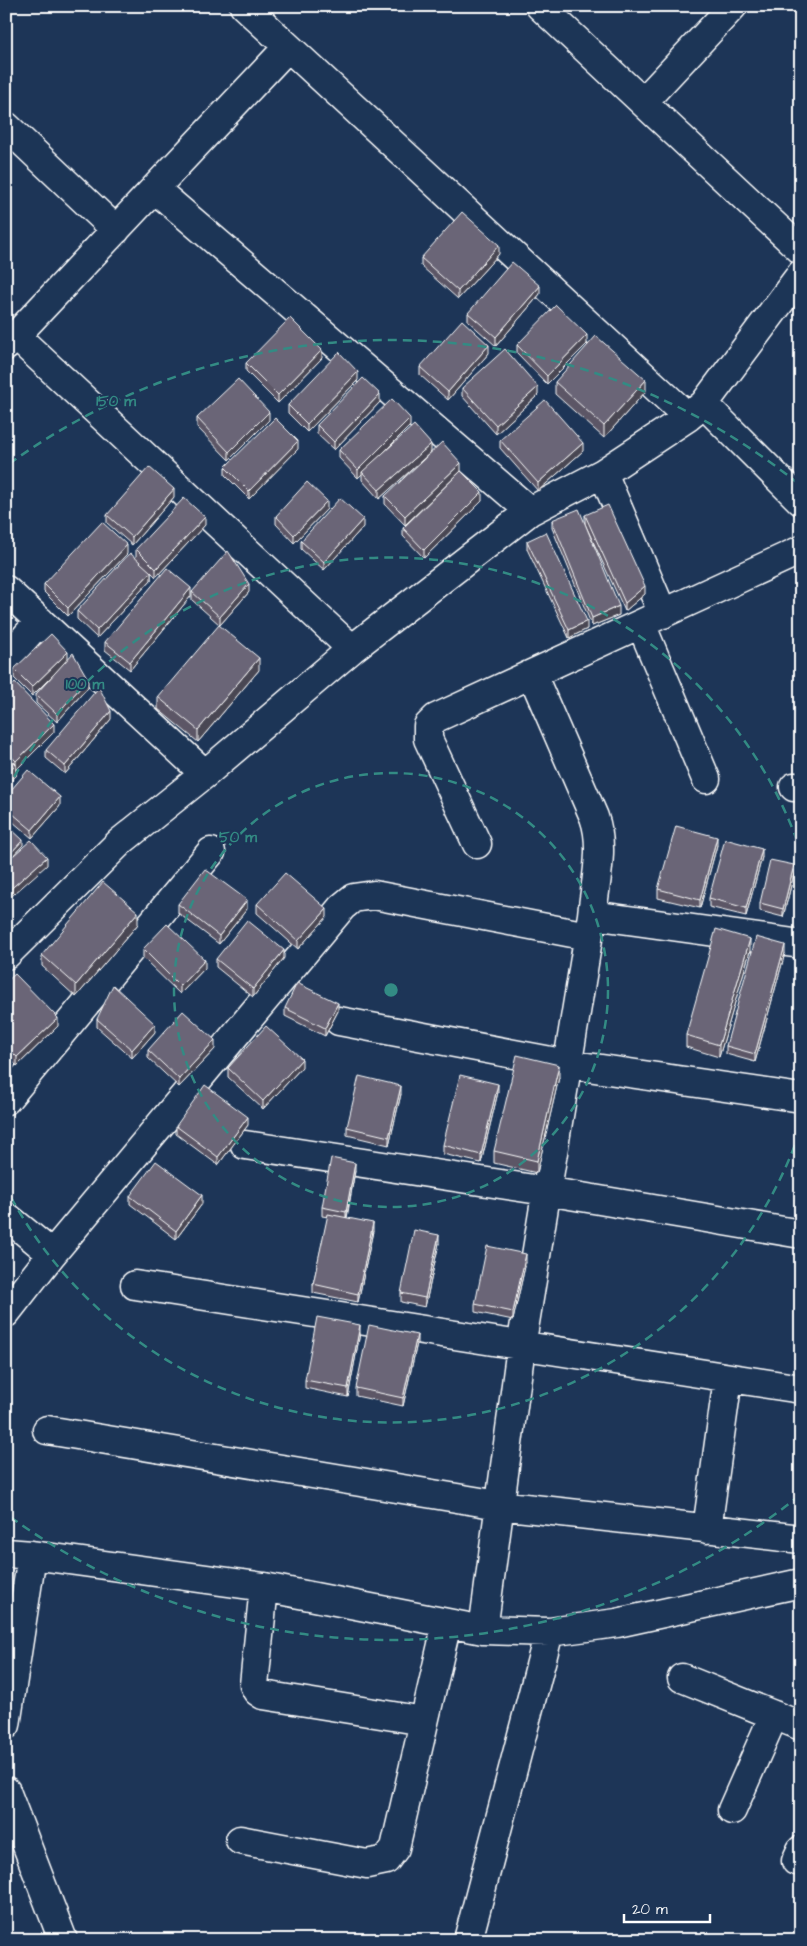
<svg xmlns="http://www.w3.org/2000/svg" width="807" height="1946" font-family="'Architects Daughter',sans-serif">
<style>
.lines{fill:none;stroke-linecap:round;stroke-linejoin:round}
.minor-casing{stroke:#fff;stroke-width:31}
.minor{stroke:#1d3557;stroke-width:28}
.wall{fill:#5b5766;stroke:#fff}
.shaded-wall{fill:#4a4753;stroke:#fff}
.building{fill:#6a6577;stroke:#fff}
.ring{fill:none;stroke:#338b84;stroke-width:2.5;stroke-dasharray:9 6}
.centre{fill:#338b84;stroke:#1d3557;stroke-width:2.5}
.ring-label{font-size:15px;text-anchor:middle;font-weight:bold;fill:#338b84;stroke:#1d3557;stroke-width:4;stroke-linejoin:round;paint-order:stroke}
</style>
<rect width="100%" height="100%" fill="#1d3557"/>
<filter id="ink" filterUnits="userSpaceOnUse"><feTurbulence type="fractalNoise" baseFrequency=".02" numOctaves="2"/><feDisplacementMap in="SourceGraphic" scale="10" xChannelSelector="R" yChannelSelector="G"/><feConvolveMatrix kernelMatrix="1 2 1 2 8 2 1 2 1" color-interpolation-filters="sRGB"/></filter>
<g filter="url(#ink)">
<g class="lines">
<g class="minor-casing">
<path id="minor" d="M244,6l444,411
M540,6l261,244
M643,102l90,-96
M6,126l110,104
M155,189l375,322
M16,336l336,313
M6,346l282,-299
M704,404l97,97
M603,473l60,141
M6,590l199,184
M641,624l65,155
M6,659l34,-38
M794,787h7
M477,844l-49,-105v-13l8,-8 365,-168
M592,915l209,29
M6,955l114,-113 85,-68 147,-125 178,-138 73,-38 85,-56 16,-13 97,-130
M339,1021l228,43 234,34
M6,1100l205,-248
M245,1145l301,46 255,43
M6,1216l46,38
M135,1285l666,104
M6,1313l46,-59 290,-347 11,-9 21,-3 214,41
M47,1430l452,75 302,34
M707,1529l21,-151
M6,1553l26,2 232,32 219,43 66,2 68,-9 184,-40
M264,1587l-10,98 3,6 6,4 161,26
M483,1630l38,-283 71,-432c3,-32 13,-68 2,-98l-62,-143
M682,1678l119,48
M6,1725l26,-170
M6,1791l57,149
M732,1810l42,-95
M240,1840l127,24 19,-4 9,-12 52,-225
M796,1861l5,-11
M468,1940l81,-308"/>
</g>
<use href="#minor" class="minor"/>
</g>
<path class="wall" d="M499,254l-41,45 -37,-33v-8z
M540,294l-44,52 -28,-25v-8z
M587,344l-40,40 -30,-31v-8z
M489,353l-41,47 -28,-25v-8z
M322,358l-44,45 -32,-32v-8z
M358,380l-51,52 -19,-19v-8z
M555,382l91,9 -42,47 -49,-44z
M462,388l76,7 -42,39 -34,-38z
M380,402l-46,48 -17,-16v-9z
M197,418l72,2 -40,40 -32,-33z
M410,426l-20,20 41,6 -52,47 -17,-19v-6l-4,4 -19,-20v-8z
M500,440l83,11 -45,40 -38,-43z
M298,449l-49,50 -24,-24v-8z
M461,471l21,30 -58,57 -21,-22v-8l27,-27 -25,24 -20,-21v-8z
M174,497l-42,48 -25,-22v-8z
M327,509l-33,34 -18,-19v-8z
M585,515l60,79 -20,17 -40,-87 34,91 -27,11 -40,-98v-8l33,4z
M205,525l-49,52 -5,-5v8l-54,58 -20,-19v-8l59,-54v-8z
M363,527l-39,43 -23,-21v-8z
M527,541l60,88 -18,9 -42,-89z
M127,554l-59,62 -24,-24v-8z
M192,592h57l-29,33 -28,-25z
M191,596l-61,74 -25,-20v-8z
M68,659l20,28 -31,35 -21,-19v-9l20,-22 -24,24 -18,-18v-9z
M259,670l-61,72 -40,-33v-12z
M6,692l48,40 -38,38v6l-10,9z
M111,719l-46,55 -19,-16v-8z
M6,796l54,10 -28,32 -26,-22z
M717,845l-17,63 -42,-10v-9z
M762,857l-16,59 -37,-9v-9z
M794,874l-11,43 -23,-6v-8z
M178,904l69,5 -28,35 -41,-31z
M257,904l70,13 -29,32 -41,-36z
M138,924l-62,73 -34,-31v-11z
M143,949l62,19 -25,26 -37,-36z
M750,951l-31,106 -33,-10v-12z
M785,953l-30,109 -29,-8v-8z
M284,958l-31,39 -37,-30v-8z
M6,982l52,44 -41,40 -11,-12z
M285,1008l53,3 -13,25 -40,-20z
M97,1019l58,13 -23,26 -35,-31z
M215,1049l-36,38 -31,-29v-8z
M302,1067l-39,42 -35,-32v-9z
M559,1077l-22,96 -43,-10v-12z
M498,1092l-17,71 -38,-9v-9z
M401,1094l-12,51 -42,-10v-8z
M248,1125l-30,40 -42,-31v-8z
M355,1171l-8,47 26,13 -15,71 -45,-9v-9l15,-67 -6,-1v-9z
M130,1196l72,8 -26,35 -46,-35z
M439,1243l-14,64 -24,-5v-9z
M526,1262l-13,58 -38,-8v-8z
M360,1333l-12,64 -43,-9v-8z
M417,1343l-14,63 -47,-10v-8z"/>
<path class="shaded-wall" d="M499,245v9l-41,45v-8z
M540,286v8l-44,52v-9z
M587,335v9l-40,40v-8z
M489,345v8l-41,47v-8z
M322,350v8l-44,45v-8z
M358,372v8l-51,52v-8z
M646,380v11l-42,47v-12z
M538,387v8l-42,39v-9z
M380,394v8l-46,48v-8z
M269,412v8l-40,40v-8z
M410,418v8l-47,47 -1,-1v2l-4,4v-8z
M298,441v8l-49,50v-8z
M583,443v8l-45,40v-8z
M431,444v8l-52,47v-9z
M461,463v8l-56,54v-9z
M174,489v8l-42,48v-8z
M482,492v9l-58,57v-8z
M327,501v8l-33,34v-8z
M205,517v8l-49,52v-8z
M363,519v8l-39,43v-8z
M127,545v9l-59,62v-8z
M151,572v8l-54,58v-8z
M249,584v8l-29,33v-8z
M645,586v8l-20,17v-8z
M191,588v8l-61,74v-8z
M619,606v9l-27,11v-8z
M587,621v8l-18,9v-8z
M68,652v8l-36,36v-9z
M259,658v12l-61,72v-12z
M88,679v8l-31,35v-8z
M111,711v8l-46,55v-8z
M54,724v8l-38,38v-9z
M16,764v12l-10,9v-12z
M60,797v9l-28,32v-8z
M717,837v8l-17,63v-8z
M23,840v5l-17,18v-5z
M762,849v8l-16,59v-8z
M47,857v8l-41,36v-8z
M794,865v9l-11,43v-8z
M247,900v9l-28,35v-8z
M327,909v8l-29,32v-8z
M138,912v12l-62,73v-12z
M750,939v12l-31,106v-12z
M785,945v8l-30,109v-8z
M284,950v8l-31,39v-8z
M205,960v8l-25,26v-8z
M338,1003v8l-13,25v-8z
M58,1018v8l-41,40v-9z
M155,1024v8l-23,26v-8z
M215,1040v9l-36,38v-8z
M302,1059v8l-39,42v-8z
M559,1065v12l-22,96v-12z
M498,1084v8l-17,71v-8z
M401,1086v8l-12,51v-8z
M248,1117v8l-30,40v-8z
M355,1163v8l-9,49v-8z
M202,1195v9l-26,35v-8z
M373,1223v8l-15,71v-8z
M439,1235v8l-14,64v-9z
M526,1254v8l-13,58v-8z
M360,1325v8l-12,64v-9z
M417,1335v8l-14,63v-8z"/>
<path class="building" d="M462,212l37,33 -41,46 -37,-33z
M512,262l28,24 -44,51 -28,-24z
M556,305l31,30 -40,41 -30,-31z
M290,318l32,32 -44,45 -32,-32z
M462,320l27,25 -41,47 -28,-25z
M596,336l50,44 -42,46 -49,-44z
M505,349l33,38 -42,38 -34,-37z
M339,352l19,20 -51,52 -19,-19z
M363,378l17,16 -46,48 -17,-17z
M238,379l31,33 -40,40 -32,-34z
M392,399l18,19 -52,52 -19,-20z
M545,400l38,43 -45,40 -38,-43z
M275,418l23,23 -49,50 -24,-24z
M414,425l17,19 -52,46 -17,-18z
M442,442l19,21 -56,53 -20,-20z
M149,467l25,22 -42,48 -25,-22z
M461,471l21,21 -58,58 -21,-22z
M307,482l20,19 -33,34 -18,-19z
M184,498l21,19 -49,52 -20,-20z
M340,498l23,21 -39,43 -23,-21z
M608,505l37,81 -20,17 -40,-88z
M579,509l40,97 -27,12 -40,-98z
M102,522l25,23 -59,63 -24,-24z
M546,532l41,89 -18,9 -42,-89z
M228,551l21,33 -29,33 -28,-25z
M130,553l21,19 -54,58 -20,-19z
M167,568l24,20 -61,74 -25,-20z
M219,625l40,33 -61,72 -40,-33z
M51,634l17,18 -36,35 -18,-18z
M73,653l15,26 -31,35 -21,-20z
M15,683l39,41 -38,37 -10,-10v-59z
M99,687l12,24 -46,55 -19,-16z
M6,754l10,10 -10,9z
M28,770l32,27 -28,33 -26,-22v-12z
M676,826l41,11 -17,63 -42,-11z
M9,827l14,13 -17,18v-28z
M725,839l37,10 -16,59 -37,-10z
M31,840l16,17 -41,36v-31z
M770,860l24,5 -11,44 -23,-6z
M205,869l42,31 -28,36 -41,-32z
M285,873l42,36 -29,32 -41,-37z
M103,882l35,30 -62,73 -34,-30z
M247,920l37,30 -31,39 -37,-30z
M167,924l38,36 -25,26 -37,-37z
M716,929l34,10 -31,106 -33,-10z
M756,937l29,8 -30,109 -29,-8z
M15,974l43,44 -41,39 -11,-11v-64z
M297,983l41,20 -13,25 -40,-20z
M113,985l42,39 -23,26 -35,-31z
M183,1011l32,29 -36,39 -31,-29z
M266,1026l36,33 -39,42 -35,-33z
M517,1055l42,10 -22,96 -43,-10z
M460,1075l38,9 -17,71 -38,-10z
M359,1076l42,10 -12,51 -42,-10z
M205,1085l43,32 -30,40 -42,-31z
M331,1158l24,5 -9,49 -24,-5z
M156,1161l46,34 -26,36 -46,-35z
M328,1214l45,9 -15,71 -45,-10z
M414,1230l25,5 -14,63 -24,-5z
M487,1246l39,8 -13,58 -38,-8z
M317,1317l43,8 -12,63 -43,-8z
M369,1325l48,10 -14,63 -47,-10z"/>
</g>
<g class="ring">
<circle cx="391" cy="990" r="217"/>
<path d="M800 1131A433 433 0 0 1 7 1190M7 790A433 433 0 0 1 800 849"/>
<path d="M800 1495A650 650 0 0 1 9 1516M9 464A650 650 0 0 1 800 485"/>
</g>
<circle cx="391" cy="990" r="8" class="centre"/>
<g class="ring-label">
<text x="116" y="406">150 m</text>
<text x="85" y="689">100 m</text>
<text x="238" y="842">50 m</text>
</g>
<rect width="807" height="1946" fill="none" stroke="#1d3557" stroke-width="25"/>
<rect x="12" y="12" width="782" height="1921" fill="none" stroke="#fff" stroke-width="2" filter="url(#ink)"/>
<path d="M624 1914v8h86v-8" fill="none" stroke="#ffffff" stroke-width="2.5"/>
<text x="632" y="1914" font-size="15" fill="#ffffff" stroke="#1d3557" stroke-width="4" paint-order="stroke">20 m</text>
</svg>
